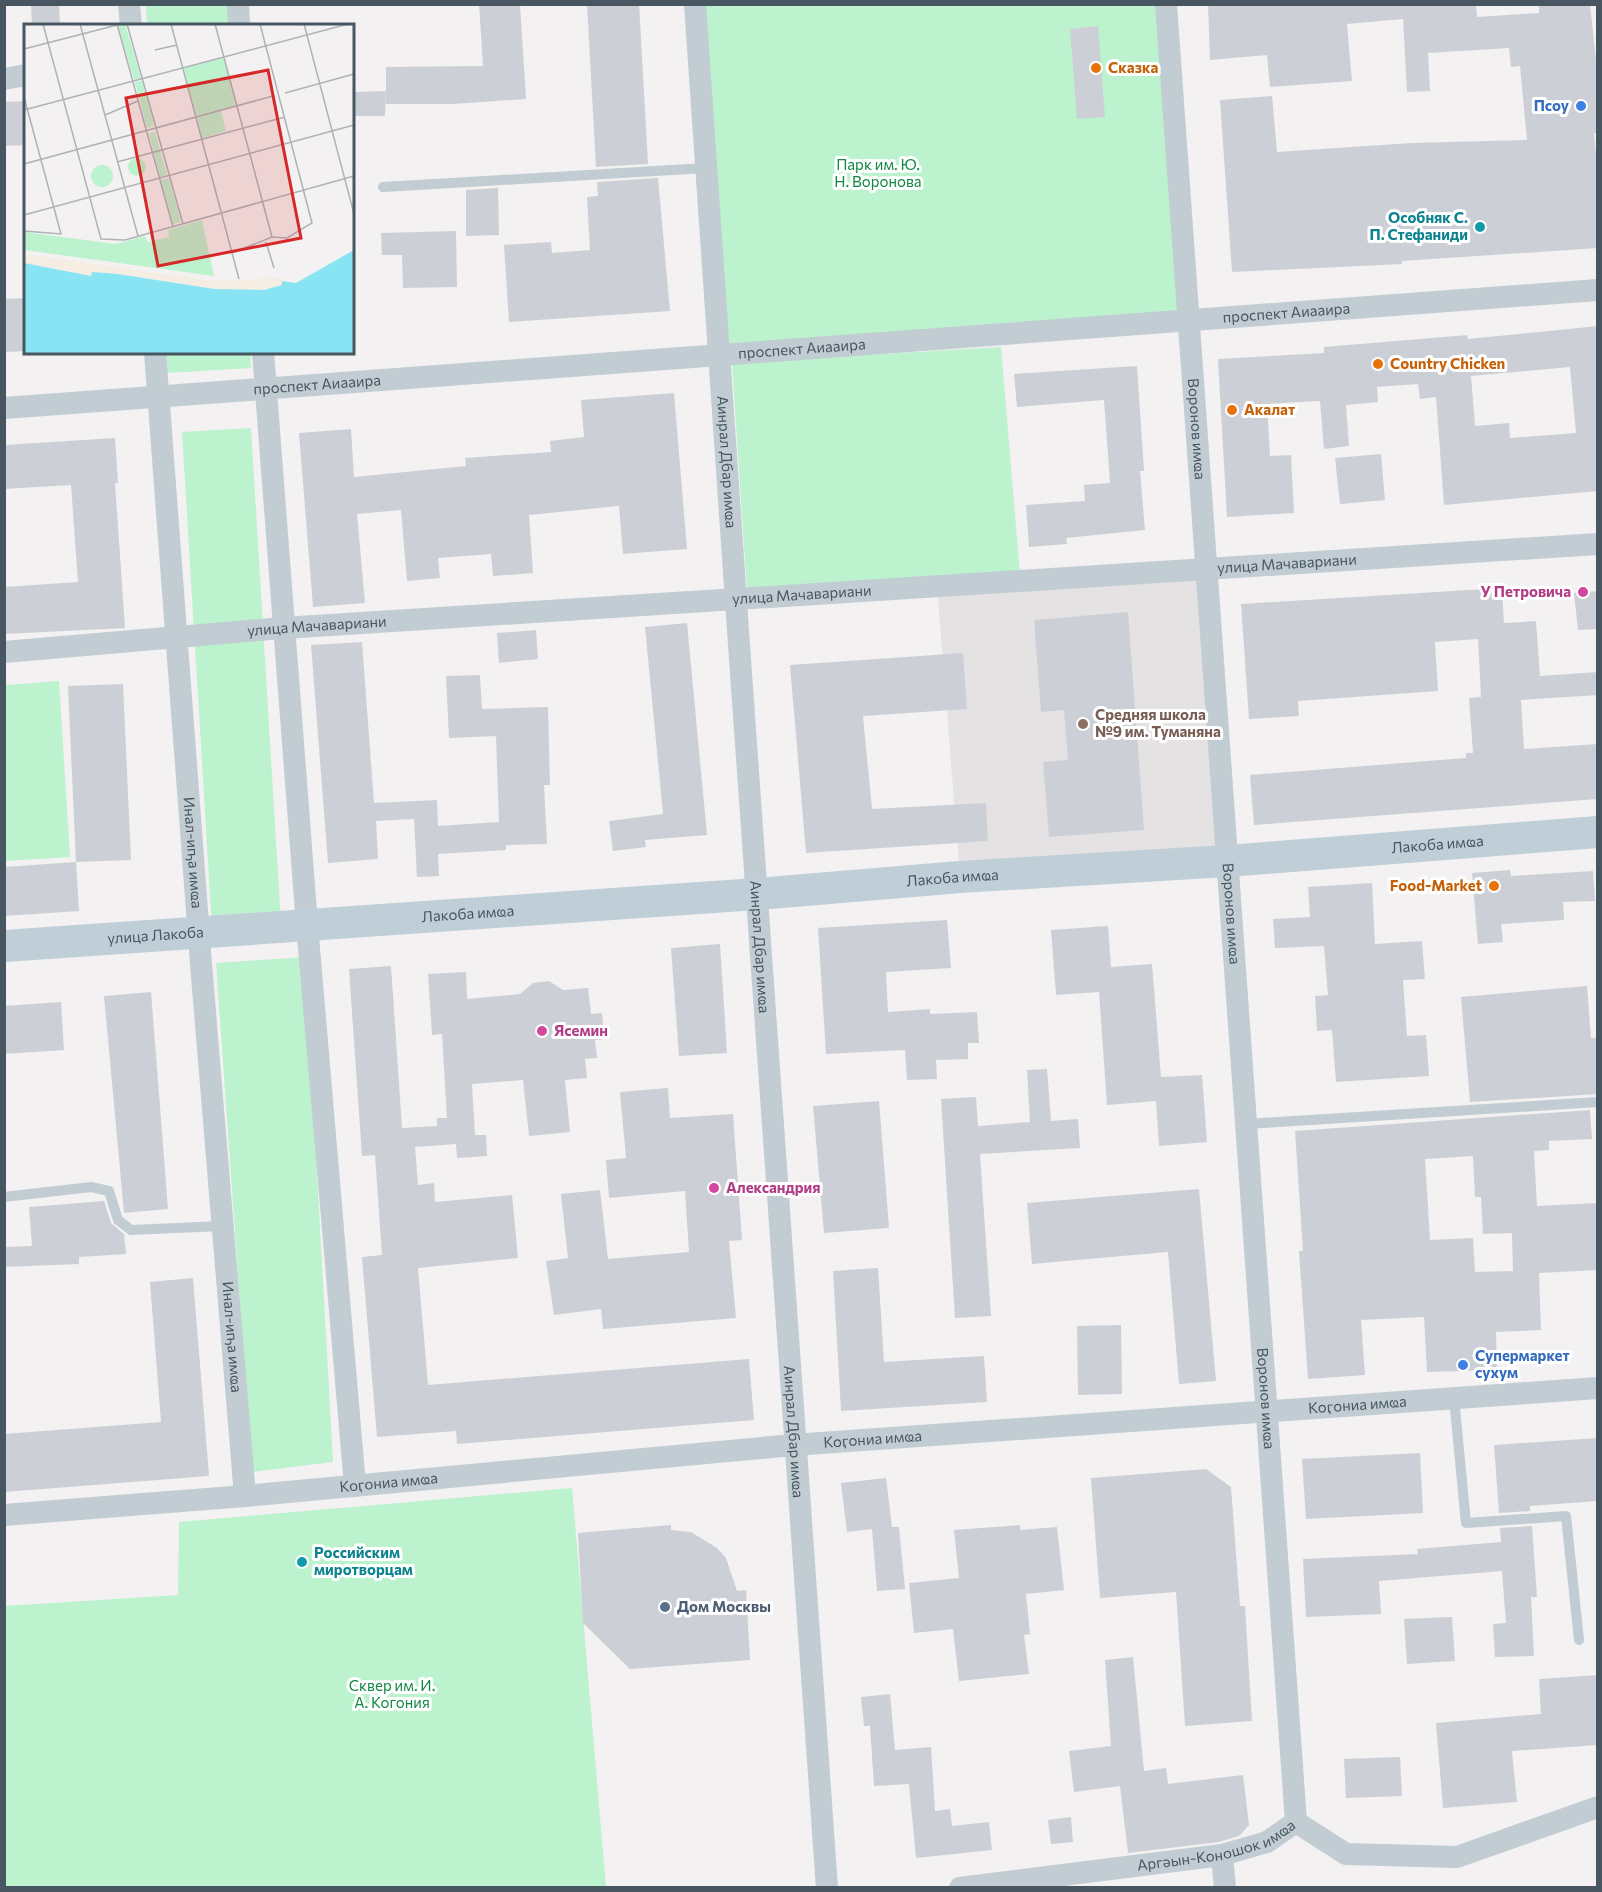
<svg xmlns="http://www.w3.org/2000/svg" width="1602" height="1892" font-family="Commissioner,sans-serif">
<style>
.education{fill:#e4e2e3}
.green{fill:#bdf2ce}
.building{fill:#ccd0d6;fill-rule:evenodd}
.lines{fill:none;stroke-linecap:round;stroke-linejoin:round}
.service{stroke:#c1ccd3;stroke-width:10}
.minor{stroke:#c1ccd3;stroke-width:22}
.secondary{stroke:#c0ced8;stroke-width:32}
.food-dot{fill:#e8710a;stroke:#fff;stroke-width:2}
.shop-dot{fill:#3f7fe0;stroke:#fff;stroke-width:2}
.culture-dot{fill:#0f9aa8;stroke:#fff;stroke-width:2}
.hotel-dot{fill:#d1479c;stroke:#fff;stroke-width:2}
.education-dot{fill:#8d6e63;stroke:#fff;stroke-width:2}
.service-dot{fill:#5c6f8a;stroke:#fff;stroke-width:2}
.labels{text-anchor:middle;stroke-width:6;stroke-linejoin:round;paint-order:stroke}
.food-label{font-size:15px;font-weight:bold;fill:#c56008;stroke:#fff;text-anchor:start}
.shop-label{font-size:15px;font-weight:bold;fill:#366cbe;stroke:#fff;text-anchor:end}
.park-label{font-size:15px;fill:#118743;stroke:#fff}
.culture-label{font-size:15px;font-weight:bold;fill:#0d838f;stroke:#fff;text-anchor:end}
.street-label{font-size:15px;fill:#475660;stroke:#fff}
.hotel-label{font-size:15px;font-weight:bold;fill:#b23c85;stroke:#fff;text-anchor:start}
.education-label{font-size:15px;font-weight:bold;fill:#785e54;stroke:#fff;text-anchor:start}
.service-label{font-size:15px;font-weight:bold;fill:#4e5e75;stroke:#fff;text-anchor:start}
.inset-river{fill:none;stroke:#88e4f2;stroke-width:3}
.inset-road{fill:none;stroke:#aeb3b7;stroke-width:1.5}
.view{fill:#d62828;fill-opacity:0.15;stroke:#d62828;stroke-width:3}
.inset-edge{fill:none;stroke:#475660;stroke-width:3}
</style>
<rect width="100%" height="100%" fill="#f3f1f1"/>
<path class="education" d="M1207,569l20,292 -267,16 -23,-291z"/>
<path class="green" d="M146,5h84l1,20h-84z
M695,5h471l23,314 -470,35z
M1001,347l19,228 -273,16 -15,-228z
M166,353h84l1,15 -84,5z
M251,428l30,496 -69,4 -30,-496z
M59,681l11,176 -65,4v-176z
M305,957l28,505 -81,10 -36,-509z
M572,1488l34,399 -601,1v-282l173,-11 1,-73z"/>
<path class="building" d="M31,4h28l1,22h-28z
M479,4h41l6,95 -73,5h-67v-37l97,-1z
M587,4h52l9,160 -52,3z
M1208,4h268l1,13 62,-4v-9h51l8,75v54h-4l4,44v71l-196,13v3l-170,8 -12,-172 52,-4 5,56 135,-9 115,-3 -7,-74 -9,1 -2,-19 -81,5 2,38 -23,1 -4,-73 -56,5 5,57 -82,6 -3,-32 -57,5z
M1098,26l7,91 -28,2 -7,-90z
M386,91l-1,25h-33v-24z
M26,101v44l-22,1v-44z
M658,178l12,133 -161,11 -5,-77 47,-3 1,11 38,-3 -3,-53 11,-1 -1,-14z
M498,188l1,47 -33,1v-46z
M456,231l1,56 -54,1 -1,-33h-20l-1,-22z
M26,298v53l-22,1v-53z
M1598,326v165l-154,14 -8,-108 -16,2 -2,-15 -41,3 1,15 -32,3 3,41 -25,3 -4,-48 -53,3 3,52 21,-1 3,58 -67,4 -9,-158 106,-6v-6l143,-12 1,4zM1570,367l6,66 -66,5 -1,-15 -34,3 -4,-50z
M1137,366l7,105h-4l5,59 -79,8 1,6 -38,3 -3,-42 59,-4 -1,-16 26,-2 -6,-83 -87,7 -3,-33z
M674,393l13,156 -64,5 -4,-48 -90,9 4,58 -40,3 -2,-22 -53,4 2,20 -33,3 -6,-71 -44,4 8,89 -52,4 -14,-174 52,-4 3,48 112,-11 -1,-8 86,-6 -1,-11 34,-4 -3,-37z
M115,438l3,45h-3l10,145 -121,6v-47l74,-5 -7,-97 -67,4v-44z
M1381,454l4,46 -45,4 -5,-46z
M1502,588l2,35 32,-2 4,55 58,-4v23l-77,5 3,49 74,-5v55l-344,26 -4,-50 216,-17v-5h7l-4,-55 12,-1 -3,-58 -43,3 3,49 -140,10 1,15 -50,3 -8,-115z
M1598,591v38l-20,1 -4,-37z
M1128,612l16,218 -95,7 -6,-75 25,-2 -4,-50 -23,2 -7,-92z
M687,623l20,212 -62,5 1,7 -33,4 -4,-30 54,-7 -18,-187z
M536,630l2,29 -39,4 -2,-30z
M362,642l12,161 63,-3 1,26 61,-4 -3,-86 -47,2 -3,-62 34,-1 2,34 66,-2 2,78h-6l3,59 -41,1v5l-68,4 1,22 -22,1 -3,-58 -38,2 2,38 -50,4 -17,-218z
M963,653l4,56 -104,7 9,93 114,-6 2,38 -182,12 -16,-188z
M123,684l8,176 -55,2 -8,-176z
M76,862l3,49 -75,5v-49z
M1510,870l1,6 82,-5 2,30 -32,1 1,18 -63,4 2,18 -25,2 -6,-71z
M1372,883l3,61 47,-3 3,38 -22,1 4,56 19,-1 3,41 -93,6 -4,-52 -15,1 -2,-35 13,-1 -4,-49 -49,2 -2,-29 37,-2 -2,-30z
M947,920l4,48 -65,4 2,40 42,-3v5l47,-2 2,31h-11v16l-32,1 1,19 -30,1 -2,-30 -79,4 -8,-126z
M1108,926l3,41 41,-3 9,113 41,-2 5,67 -48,4 -3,-45 -49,4 -8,-113 -43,3 -5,-65z
M720,944l7,109 -48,3 -8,-108z
M391,966l11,162 35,-2v-8h10l-5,-84 -10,1 -4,-61 38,-2 1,27 53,-5 13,-11 16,-2 14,9 25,-2 3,26 11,-1 2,26 -9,1 2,18 -12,1 2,19 -22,2 5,52 -41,4 -6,-56 -51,4 3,51h11l1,21 -30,2 -1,-14 -41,3 3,38 16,-2 1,19 77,-7 6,63 -100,10 10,117 321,-26 5,61 -297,24 -1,-13 -79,6 -15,-180 20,-2 -7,-100 -13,1 -13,-187z
M1587,986l4,52h7v56l-128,8 -9,-105z
M151,992l17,217 -44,4 -20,-217z
M61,1002l3,48 -60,4v-48z
M1047,1069l4,52 27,-2 2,29 -100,6 11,162 -36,2 -14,-219 35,-2 2,29 52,-4 -3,-52z
M668,1088l2,30 63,-4 9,126 -13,1 7,77 -133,11 -2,-20 -47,6 -8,-54 22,-3 -7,-64 39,-4 8,69 81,-7 -4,-61 -76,7 -3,-38 20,-2 -6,-66z
M879,1101l10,127 -65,5 -11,-127z
M1590,1110l2,29 -43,2v9l-15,1 3,55 61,-3v67l-59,3 2,57 -45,2 1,38 -70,2 -3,-55 -63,3 4,55 -57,4 -9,-128h4l-8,-120zM1473,1156l2,41h6l2,37 29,-1 1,38 -38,1 -2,-34 -43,2 -5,-81z
M1199,1189l17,192 -37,3 -11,-132 -136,12 -5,-61z
M104,1201l7,22 13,11 2,20 -47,3v7l-75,3v-20l28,-1 -3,-39z
M878,1268l6,94 100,-6 3,46 -146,9 -8,-140z
M193,1278l16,198 -205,16v-58l157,-12 -11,-140z
M1121,1325l1,69 -44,1 -1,-69z
M1598,1438v63l-68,5v5l-31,2 -5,-68z
M1420,1453l3,60 -117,6 -4,-60z
M1206,1469l25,18 9,119h5l7,115 -67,5 -9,-134 -76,6 -9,-120z
M886,1478l6,49h7l6,62 -28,2 -5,-62 -25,3 -6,-49z
M671,1525v5l20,2 26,16 9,10 11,33 9,-1 4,70 -120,9 -47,-46 -5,-90z
M1020,1525v5l37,-3 7,63 -38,4 4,40 -6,1 5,39 -70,7 -6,-52 -39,4 -5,-50 50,-5 -5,-48z
M1532,1526l5,71h-6l3,59 -39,1 -2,-33 13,-1 -4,-52 -123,10 2,33 -75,3 -3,-58 115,-5 -1,-5 84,-7 -1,-14z
M1452,1617l3,44 -48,3 -3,-45z
M1133,1657l11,114 22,-3 2,16 75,-9 6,50 -10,11 -20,6 -91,11 -8,-67 -46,6 -5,-41 42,-5 -6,-86z
M1598,1675v70l-86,6 5,51 -74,6 -7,-85 105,-9 -2,-35z
M890,1694l5,56 36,-3 4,64 15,-2 2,17 37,-4 3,28 -76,8 -7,-74 -35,2 -4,-60h-6l-3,-29z
M1400,1757l2,39 -56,2 -2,-39z
M1071,1817l2,25 -22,2 -3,-24z"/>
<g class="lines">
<path class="service" d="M383,187l323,-19
M1246,1124l352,-22
M4,1197l87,-10 18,4 9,29 13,10 91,-4
M1454,1398l12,125 100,-7 13,124"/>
<g class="minor">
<path d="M129,4l2,22"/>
<path d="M238,4l1,22"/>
<path id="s1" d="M695,4c44,628 84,1256 132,1884"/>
<path id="s2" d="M1166,4l130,1818"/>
<path d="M4,79l22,-4"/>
<path id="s3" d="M155,352l46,612 44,532"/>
<path d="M263,352l44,573 48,561"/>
<path id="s4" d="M4,408l1594,-118"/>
<path id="s5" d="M4,652l279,-24 1315,-84"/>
<path id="s6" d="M4,1515l241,-19 548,-51 805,-57"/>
<path d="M1222,1855l3,33"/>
<path id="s7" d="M960,1888l262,-33 45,-13 29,-20 50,32 111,3 141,-50"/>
</g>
<path class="secondary" id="s8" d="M4,946l753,-52 203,-17 267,-16 371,-29"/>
</g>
<g class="food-dot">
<circle cx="1096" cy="68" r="6"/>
<circle cx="1378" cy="364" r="6"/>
<circle cx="1232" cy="410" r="6"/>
<circle cx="1494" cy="886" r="6"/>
</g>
<g class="shop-dot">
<circle cx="1581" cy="106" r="6"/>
<circle cx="1463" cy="1365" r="6"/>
</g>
<g class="culture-dot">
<circle cx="1480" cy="227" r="6"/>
<circle cx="302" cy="1562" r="6"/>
</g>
<g class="hotel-dot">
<circle cx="1583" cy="592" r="6"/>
<circle cx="542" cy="1031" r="6"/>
<circle cx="714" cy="1188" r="6"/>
</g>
<circle class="education-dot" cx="1083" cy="724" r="6"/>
<circle class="service-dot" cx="665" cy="1607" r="6"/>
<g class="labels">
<g class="food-label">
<text x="1108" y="73">Сказка</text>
<text x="1390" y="369">Country Chicken</text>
<text x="1244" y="415">Акалат</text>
<text x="1482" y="891" text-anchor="end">Food-Market</text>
</g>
<g class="shop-label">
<text x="1569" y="111">Псоу</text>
<text x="1475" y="1361" text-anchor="start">Супермаркет<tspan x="1475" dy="17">сухум</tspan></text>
</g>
<g class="park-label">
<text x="878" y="170">Парк им. Ю.<tspan x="878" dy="17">Н. Воронова</tspan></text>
<text x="392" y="1691">Сквер им. И.<tspan x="392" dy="17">А. Когония</tspan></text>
</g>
<g class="culture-label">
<text x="1468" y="223">Особняк С.<tspan x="1468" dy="17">П. Стефаниди</tspan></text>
<text x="314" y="1558" text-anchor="start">Российским<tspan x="314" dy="17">миротворцам</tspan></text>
</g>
<g class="street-label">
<text dy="5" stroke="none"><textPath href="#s4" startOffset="1286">проспект Аиааира</textPath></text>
<text dy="5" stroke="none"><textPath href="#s4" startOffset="800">проспект Аиааира</textPath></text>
<text dy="5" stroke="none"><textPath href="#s4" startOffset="314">проспект Аиааира</textPath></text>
<text dy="5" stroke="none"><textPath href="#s2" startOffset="426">Воронов имҩа</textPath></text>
<text dy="5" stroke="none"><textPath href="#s1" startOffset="459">Аинрал Дбар имҩа</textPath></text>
<text dy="5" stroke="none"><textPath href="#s5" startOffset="1286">улица Мачавариани</textPath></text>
<text dy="5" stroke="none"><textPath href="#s5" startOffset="800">улица Мачавариани</textPath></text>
<text dy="5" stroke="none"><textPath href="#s5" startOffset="314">улица Мачавариани</textPath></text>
<text dy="5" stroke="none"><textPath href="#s8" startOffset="1437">Лакоба имҩа</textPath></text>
<text dy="5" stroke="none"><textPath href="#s3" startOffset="502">Инал-иҧа имҩа</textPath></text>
<text dy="5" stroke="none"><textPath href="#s8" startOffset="951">Лакоба имҩа</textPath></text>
<text dy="5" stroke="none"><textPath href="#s2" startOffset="912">Воронов имҩа</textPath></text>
<text dy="5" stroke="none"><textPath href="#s8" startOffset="465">Лакоба имҩа</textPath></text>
<text dy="5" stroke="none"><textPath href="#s8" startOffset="152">улица Лакоба</textPath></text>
<text dy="5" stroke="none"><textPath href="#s1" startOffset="945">Аинрал Дбар имҩа</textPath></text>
<text dy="5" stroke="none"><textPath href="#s3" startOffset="988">Инал-иҧа имҩа</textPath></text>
<text dy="5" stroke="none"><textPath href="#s2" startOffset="1398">Воронов имҩа</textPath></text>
<text dy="5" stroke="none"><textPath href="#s6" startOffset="1358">Коӷониа имҩа</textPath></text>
<text dy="5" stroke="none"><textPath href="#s1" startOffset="1431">Аинрал Дбар имҩа</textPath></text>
<text dy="5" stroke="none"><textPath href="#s6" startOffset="872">Коӷониа имҩа</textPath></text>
<text dy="5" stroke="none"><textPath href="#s6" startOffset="386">Коӷониа имҩа</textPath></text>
<text dy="5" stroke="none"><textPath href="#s7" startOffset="261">Аргәын-Коношок имҩа</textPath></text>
</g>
<g class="hotel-label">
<text x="1571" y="597" text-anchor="end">У Петровича</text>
<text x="554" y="1036">Ясемин</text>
<text x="726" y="1193">Александрия</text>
</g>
<g class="education-label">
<text x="1095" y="720">Средняя школа<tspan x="1095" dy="17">№9 им. Туманяна</tspan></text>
</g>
<g class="service-label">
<text x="677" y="1612">Дом Москвы</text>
</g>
</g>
<g transform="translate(24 24)">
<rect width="330" height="330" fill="#f3f1f1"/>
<path d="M101,0l16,54 -7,2 -16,-54zM200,33l13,49 -41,11 -13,-49zM119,57l11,45 -7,2 -12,-46zM197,87l5,20 -24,7 -5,-21zM131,108l12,43 -7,2 -11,-44zM104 143a9 9 0 1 1 18 0a9 9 0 1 1-18 0ZM67 152a11 11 0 1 1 22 0a11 11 0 1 1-22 0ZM145,154l12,44 -8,2 -12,-44zM178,196l12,56 -190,-26v-18l92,12 29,-8 3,6 21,-5 -1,-7z" fill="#bdf2ce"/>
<path d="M0,230l190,27 67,-3 2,7 -18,2v3l-51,-1 -64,-11 -57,-5 -1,3 -68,-13z" fill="#f5ede1"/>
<path d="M330,226v104h-330v-91l67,13 1,-4 26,2 96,15 50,1 18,-5v-4l14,2z" fill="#88e4f2"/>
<path class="inset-river" d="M323,330l7,-18"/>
<path class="inset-road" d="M19,0l58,215 24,1 229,-64M56,0l58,212M93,0l56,203M103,0l56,200M147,0l68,255M191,0l57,213M280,0l50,190M0,25l97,-25M131,26l22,-5M261,69l69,-19M0,73l37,137 -37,-3M0,86l324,-86M81,91l33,-14M93,138l168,-45M0,140l249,-68M0,191l330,-90M242,218l8,26M208,229l40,-16 15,1 25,-15 -52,-199"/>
<path class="view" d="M244,46l33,168 -143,28 -32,-168z"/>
<rect width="330" height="330" class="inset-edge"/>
</g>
<rect width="1602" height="1892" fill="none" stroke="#475660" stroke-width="12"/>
</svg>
